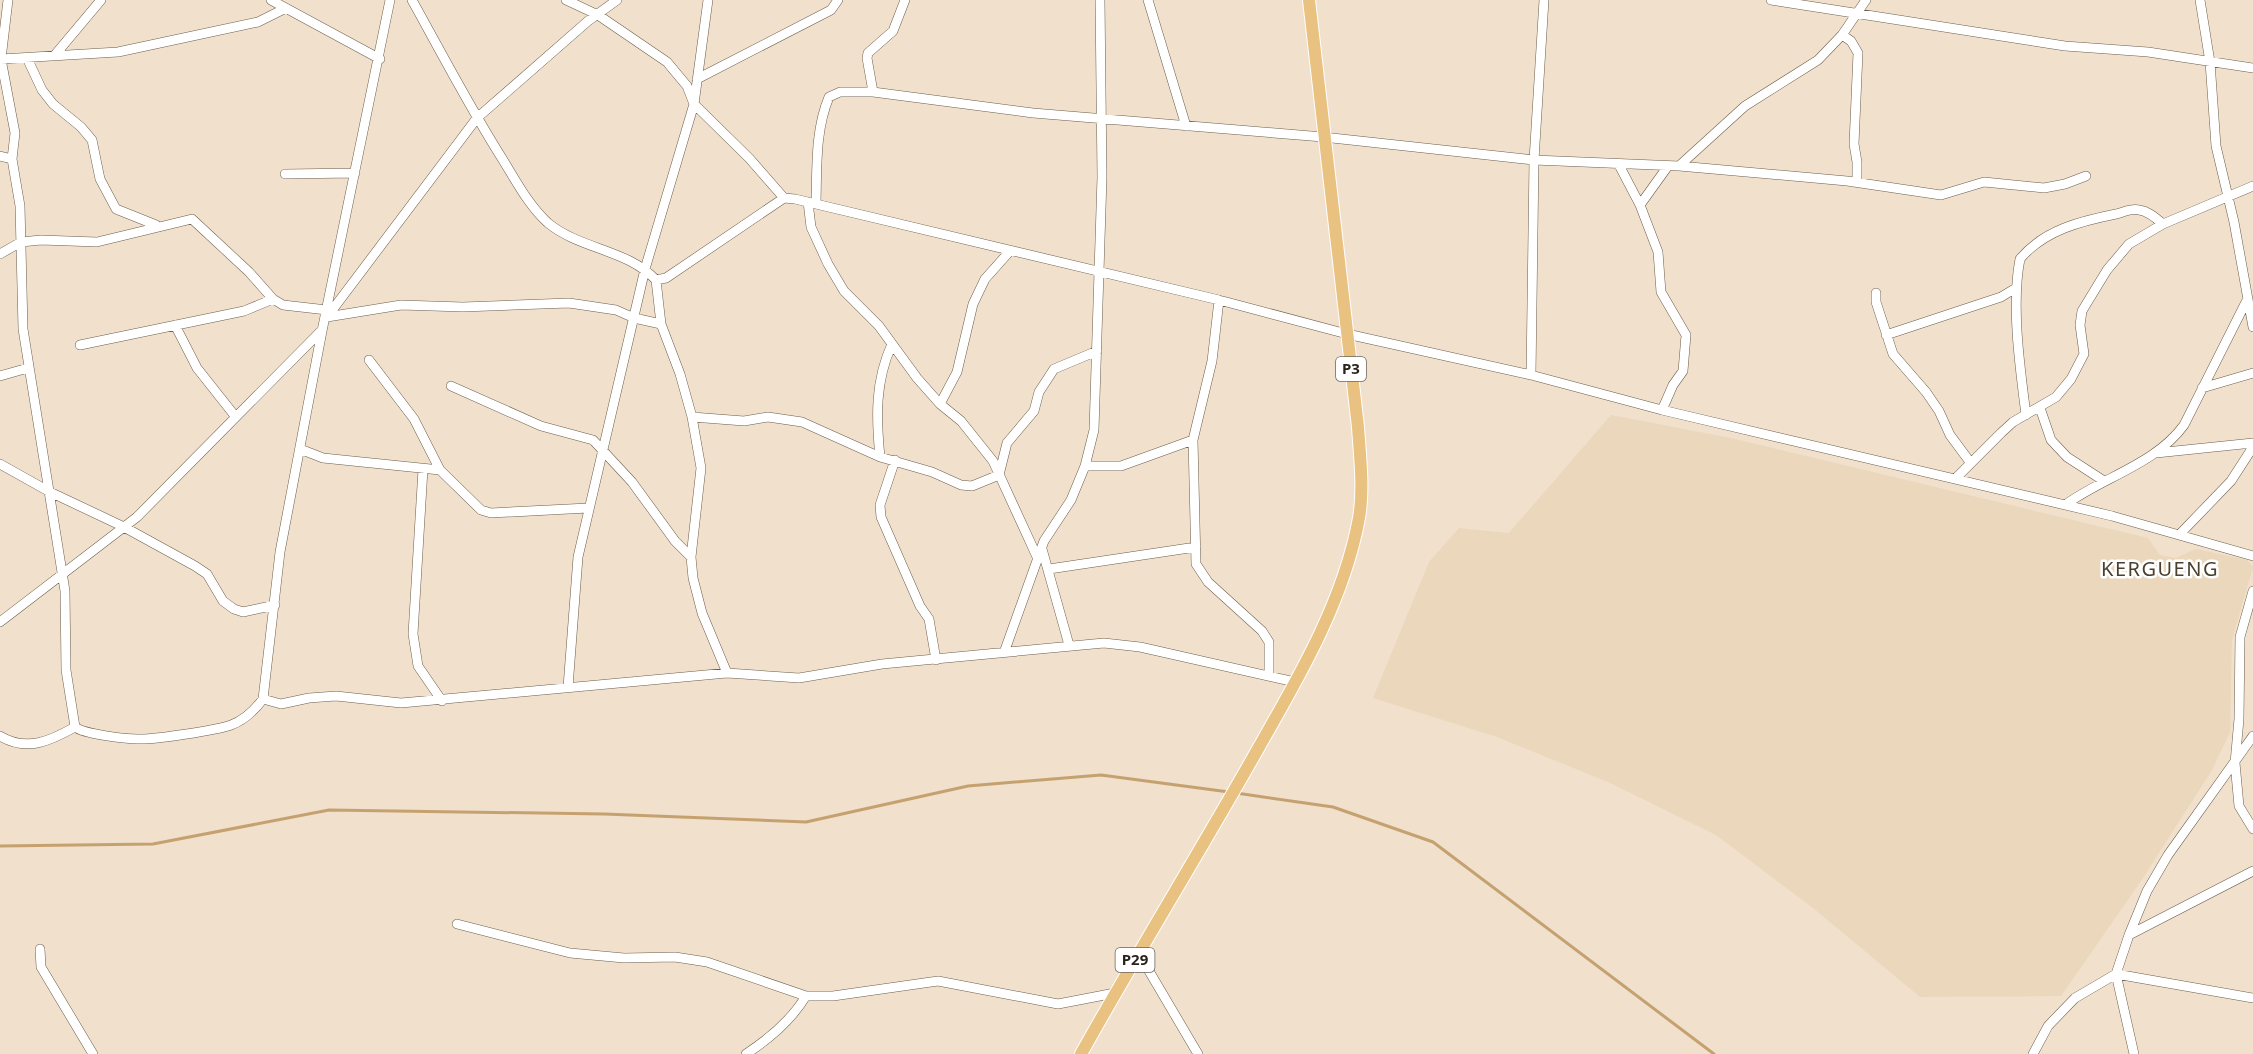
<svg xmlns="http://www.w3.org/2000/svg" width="2253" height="1054" font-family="'Noto Sans',sans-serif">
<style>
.built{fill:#ebd7bc}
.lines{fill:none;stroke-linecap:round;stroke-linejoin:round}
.stream{stroke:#c6a170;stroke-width:3}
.minor-casing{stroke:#6c5e4d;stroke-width:10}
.major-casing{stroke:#fff;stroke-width:14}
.minor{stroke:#fff;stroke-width:9}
.major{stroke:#e9c180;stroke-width:12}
.labels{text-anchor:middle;stroke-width:5;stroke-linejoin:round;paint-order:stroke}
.shield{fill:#fff;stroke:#69655f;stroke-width:1.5}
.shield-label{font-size:15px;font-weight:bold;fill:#29231b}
.quarter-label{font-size:20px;letter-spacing:1.5px;fill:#4c402f;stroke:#fff}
</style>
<rect width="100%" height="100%" fill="#f0e0cc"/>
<path class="built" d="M1611,415l120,23 417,100 12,17 16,3 20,-9 51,11 6,7 -21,73 -2,92 -18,38 -71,111 -80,115 -141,1 -107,-89 -97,-73 -108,-53 -111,-45 -124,-39 56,-136 30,-34 50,5z"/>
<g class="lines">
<path class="stream" d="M1236,793l97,14 100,35 281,212
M0,846l153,-2 176,-34 275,4 202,8 162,-36 133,-11 128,17"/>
<g class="minor-casing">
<path id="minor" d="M8,0l-7,59 14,74 -3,26 8,47 3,123 42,262 1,79 9,57c9,7 50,12 63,12 14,1 80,-9 93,-14 14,-5 23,-14 32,-26
M271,0l109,59
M390,0l-68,331 -42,221 -17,147 18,5 28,-6 27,-2 65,7 326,-30 72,5 83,-14 222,-21 36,4 155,35
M412,0c30,54 58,108 91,160 13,21 26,46 45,63 33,27 79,26 108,57l10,-2 118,-80 11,1 424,101 128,34 184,41 131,35 450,106 141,40
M566,0l32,15 69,47 20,24 7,18 55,54 35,40
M1148,0l38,126
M1771,0l294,46 83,6 105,16
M2200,0l10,62 6,84 18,76 19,105
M1842,35l9,6 7,12 -4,91 3,18v20
M54,56l47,-56
M27,58l15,32 11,14 28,23 11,13 8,39 16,30 40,16
M1,59l117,-7 140,-30 28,-14
M697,79l134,-69 7,-10
M873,92l-6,-34 1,-5 25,-22 12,-31
M0,156l12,3
M1619,165l21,40 18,47 3,40 25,43 -3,36 -10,14 -11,25
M1679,166l66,-60 73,-46 24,-25 24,-35
M285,174l70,-1
M808,202l3,25 17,37 16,27 35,35 38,52 23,26 21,17 32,40 45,98
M816,204c1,-35 -1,-74 13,-107l11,-5h33l160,21 290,24 211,23 145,6 168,15 94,14 43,-13 60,6 21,-4 21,-8
M1640,205l28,-39
M0,254l21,-12 20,-2 56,2 95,-23 57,53 24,27 10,6 44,5
M656,280l5,44 19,50 12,43 9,51 -10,89 2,21 9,35 25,60
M1876,293v9l17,52 33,38 13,19 11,24 20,27
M1219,300l-7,61 -19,79 3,124 12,18 54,49 7,11v33
M327,317l150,-199 111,-97 29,-21
M327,317l74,-12 62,2 106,-4 47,7 18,8 27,6
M175,325l22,43 38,48
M1886,335l115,-38 15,-9
M80,345l164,-34 29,-12
M369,360l45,59 26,51
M1531,375l3,-215 10,-160
M0,376l28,-8
M451,386l90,40 52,14 39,42 43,59 16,16
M2202,388l51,-15
M940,404l17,-32 16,-68 12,-25 25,-28
M2040,408l11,32 16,17 37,24
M2026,415c-6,-47 -15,-110 -6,-156 24,-29 61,-38 96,-45 8,-2 16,-6 23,-4 9,1 17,8 24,14
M692,417l52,4 24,-4 34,5 78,35 52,15 29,13 11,1 27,-11 8,-32 27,-32 5,-19 15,-23 43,-18
M300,449l23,9 117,12 41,40 10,3 97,-5
M2156,453l97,-10
M880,457c-4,-40 -5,-76 12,-113
M895,460l-15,45 1,12 39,89 9,13 7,41
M0,464l50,28 74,35 71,39 12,8 16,27 11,8 9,3 32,-7
M1085,466h36l72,-26
M423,469l-10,165 5,32 24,35
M1955,479l46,-46 12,-11 43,-25 15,-18 13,-25 -4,-29 2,-14 25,-41 22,-26 34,-20 90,-38
M2065,505c38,-28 91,-41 119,-80l62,-123
M2179,535l52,-54 22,-34
M1042,549l27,96
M1049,569l147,-22
M2253,591l-13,46 -1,82 -4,44 4,43 14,23
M0,622l137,-105 185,-187
M1005,650l39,-109 27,-41 14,-34 9,-36 8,-253 -2,-177
M568,687l10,-130 67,-288 49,-165 14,-104
M0,736c27,16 50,5 75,-9
M457,924l113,29 54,5 51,-1 32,5 99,34h27l105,-15 120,23 57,-11
M2129,935l124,-64
M40,949l1,18 52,87
M1139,954l59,100
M746,1054c23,-15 46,-35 60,-58
M2033,1054l15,-28 27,-28 41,-24 137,24
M2134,1054l-18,-80 13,-39 18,-44 21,-36 85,-119"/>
</g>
<g class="major-casing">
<path id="major" d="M1081,1054c58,-104 120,-204 178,-307 41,-72 85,-147 100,-229 5,-29 1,-61 -1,-91l-49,-427"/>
</g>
<use href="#minor" class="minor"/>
<use href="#major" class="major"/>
</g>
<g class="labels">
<g class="shield">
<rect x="1336" y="357" width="30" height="24" rx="4.5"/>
<rect x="1115.5" y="948" width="39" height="24" rx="4.5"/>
</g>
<g class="shield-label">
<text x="1351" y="374">P3</text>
<text x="1135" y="965">P29</text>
</g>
<g class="quarter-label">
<text x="2160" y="576">KERGUENG</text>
</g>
</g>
</svg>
